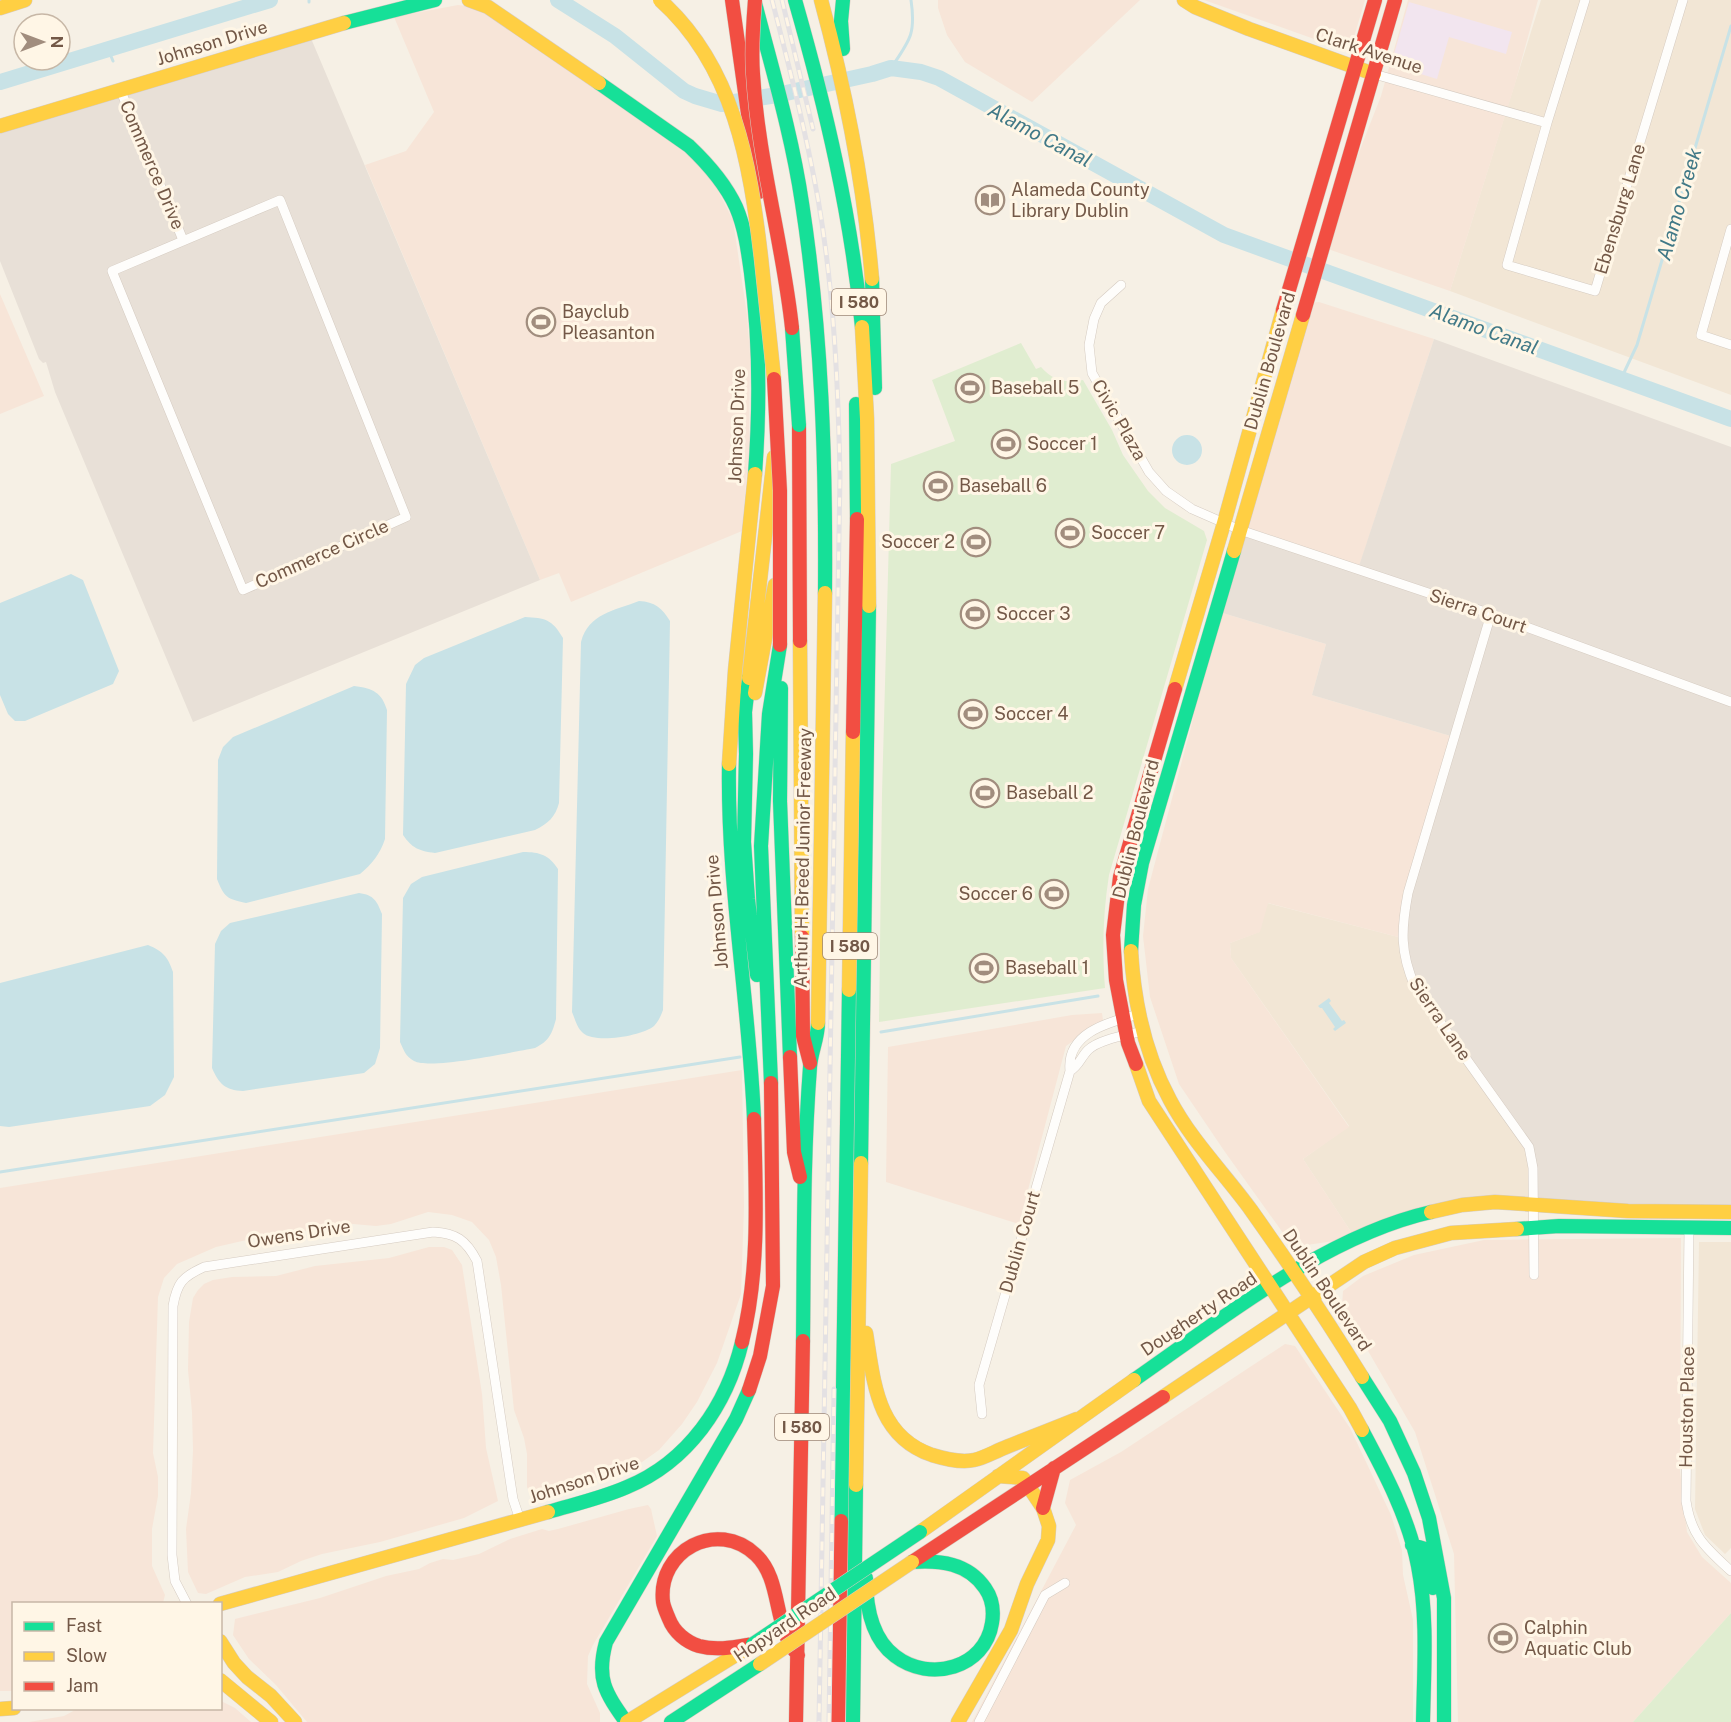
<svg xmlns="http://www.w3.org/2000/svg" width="1731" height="1722" font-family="'Public Sans',sans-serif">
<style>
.residential{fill:#f2e6d5}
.commercial{fill:#f7e5d8}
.industrial{fill:#e8e0d7}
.education{fill:#f2e5ef}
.green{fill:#e0edd0}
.water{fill:#c8e2e6}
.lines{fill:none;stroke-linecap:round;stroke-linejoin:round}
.stream{stroke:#c8e2e6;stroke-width:3}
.river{stroke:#c8e2e6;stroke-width:16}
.street-casing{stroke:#d5cbc1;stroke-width:10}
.fast-casing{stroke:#d6ccc2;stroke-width:15}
.slow-casing{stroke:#d6ccc2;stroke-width:15}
.jam-casing{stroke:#d6ccc2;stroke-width:15}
.street{stroke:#fefdfb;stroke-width:9}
.fast{stroke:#16e098;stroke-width:14}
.slow{stroke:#ffcf43;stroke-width:14}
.jam{stroke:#f24e42;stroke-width:14}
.rail-casing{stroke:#e4e1e3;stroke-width:5}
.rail{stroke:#fff6e6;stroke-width:3;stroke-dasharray:9;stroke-linecap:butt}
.fast-bridge-casing{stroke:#d6ccc2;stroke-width:15;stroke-linecap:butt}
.slow-bridge-casing{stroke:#d6ccc2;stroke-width:15;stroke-linecap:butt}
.jam-bridge-casing{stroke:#d6ccc2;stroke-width:15;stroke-linecap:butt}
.fast-bridge{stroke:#16e098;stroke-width:14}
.slow-bridge{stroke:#ffcf43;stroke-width:14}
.jam-bridge{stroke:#f24e42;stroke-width:14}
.labels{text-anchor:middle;stroke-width:6;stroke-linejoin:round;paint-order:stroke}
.shield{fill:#fff6e6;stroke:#9d8777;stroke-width:1.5}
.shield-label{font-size:16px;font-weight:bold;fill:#735847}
.street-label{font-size:18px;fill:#735847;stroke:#fff6e6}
.poi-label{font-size:18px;fill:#735847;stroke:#fff6e6;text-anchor:start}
.water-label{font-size:20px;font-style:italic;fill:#417987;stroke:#fff6e6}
</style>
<rect width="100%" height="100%" fill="#f6f0e5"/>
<path class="residential" d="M1541,0h190v395l-281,-104z
M1267,903l135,35 127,209 4,57 -53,-1 -125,35 -52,-79 46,-33 -118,-168 -1,-15 29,-11z
M1699,1242h32v306l-6,6 -20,-19 -10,-26z"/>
<path class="commercial" d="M938,0h202l-108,102 -67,-40 -18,-27 -9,-27z
M1204,0h161l-11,37 -11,8 -9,1z
M1408,0h130l-23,84 -65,207 -128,-44 59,-151z
M458,5l18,2 19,12 189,133 18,16 12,15 19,37 14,95 3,40 -1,94 -7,82 -171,71 -12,-29 -19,7 -175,-415 41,-14 28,-39 -40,-95z
M0,294l44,102 -44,18z
M1319,302l115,37 -76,231 -118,-40 66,-227z
M1216,611l110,33 -14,51 142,42 -52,201 -134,-35 -8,29 -30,11 1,15 118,169 -46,32 52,79 -62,9 -68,-95 -46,-68 -29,-87 -7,-61 5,-47 44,-166z
M1102,1013l1,7 -37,26 -47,178 -133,-42 2,-135 184,-32z
M742,1070l2,137 -3,87 -24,69 -20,39 -15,22 -23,26 -17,12 -25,11 -87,20 -3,-6v-33l-3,-16 -10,-28 -13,-125 -5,-28 -7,-17 -17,-18 -20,-7 -24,-3 -37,12 -15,2 -23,-2 -102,15 -35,8 -39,17 -13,14 -6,19 -5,156 5,24v19l-6,33v37l13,29 -2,8 -149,1 -1,87h-13v-503z
M1681,1238l-1,233 7,61 15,25 29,26v30l-98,109h-175l-4,-168 -39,-122 -73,-126 1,-15 20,-15 51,-21 70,-15z
M429,1247h15l8,3 10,15 20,129 4,54 12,53 -34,17 -84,24 -58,12 -21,7 -23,11 -33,5 -39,17 -8,-1 -10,-21 -2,-43 5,-36 2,-43 -1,-38 -4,-42 1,-48 4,-24 5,-8 6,-6 9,-4 19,-3 44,-1 39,-10 74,-8z
M1285,1344l10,2 55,82 41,87 11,35 1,25 10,45v102h-441l104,-197 -11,-22 5,-23 51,-28z
M648,1505l3,4 6,27 -64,109 -5,11 -1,28 13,29v9h-293l-31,-37 -27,-26 -16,-24 2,-16 85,-21 66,-22 33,-7 11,-6 13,-4 10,1 26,-6 31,-15 32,-10 7,2 9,-2 71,-20z
M221,1701l14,7 16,14h-222l35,-6 13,-7 143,-1z"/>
<path class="industrial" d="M310,36l230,544 -347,142 -138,-330 -9,-30 -3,1 -4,-4 -39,-98v-129z
M1434,339l297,108v765l-198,-8 -4,-57 -114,-160 -12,-66 51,-184 -142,-42 14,-51 -110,-33 24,-81 118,39z"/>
<path class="education" d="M1409,2l103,30 -6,22 -57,-17 -12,42 -39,-12 -6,-6z"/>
<path class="green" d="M1021,343l15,26 5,-2c12,14 24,16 42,13l29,50 11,25 25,36 17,17 39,23 3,9 -98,335c-6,38 -7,74 -4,113l-226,34 3,-228 9,-330 64,-23 -23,-61z
M1731,1613v109h-98z"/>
<path class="water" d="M1172 450a15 15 0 1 1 30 0a15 15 0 1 1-30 0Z
M71,574l12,6 36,91 -6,13 -88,37h-10l-7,-7 -8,-19v-92z
M639,601c16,1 23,7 31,20l-7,389c-2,5 -4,11 -9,16 -12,10 -59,18 -71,7 -6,-5 -8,-14 -11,-21l9,-370c8,-29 33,-31 58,-41z
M525,617c20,1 27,2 38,21l-4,165c-4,14 -10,20 -24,27l-100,23c-16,-2 -23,-5 -32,-18l3,-151 9,-19 9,-7z
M354,686c19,2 28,7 33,24l-2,129c-5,15 -13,25 -25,35l-114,29c-19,-4 -22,-6 -29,-24l1,-119 5,-13 10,-10z
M523,852c17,0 26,3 35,17l-2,150c-4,15 -7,22 -21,29 -23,4 -104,22 -121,13 -9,-5 -10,-11 -14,-19l3,-144 8,-14 11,-7z
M359,893c15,2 18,8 23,21l-2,134 -5,16 -11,9 -121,18c-18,-1 -24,-7 -31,-23l3,-124 6,-13 9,-8z
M148,945c15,6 20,12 25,27l1,105 -9,18 -15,11 -141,21 -9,-1v-143z
M1329,998l2,3 -2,2 13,18 2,-1 2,3 -11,8 -2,-2 2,-2 -13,-19h-2l-2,-2z"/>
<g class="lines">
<path class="stream" d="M309,0v2
M108,49l5,12
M891,68c19,-28 25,-34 20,-68
M1621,379l16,-34 94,-319
M881,1032l217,-36
M0,1172l740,-115"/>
<path class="river" d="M558,0l57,36 69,55 11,5 27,8 55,-9 95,-21 19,-6 30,4 18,6 285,157 507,184
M0,82l270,-82"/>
<g class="street-casing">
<path id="street" d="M1585,0l-38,123 -40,142 88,26 88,-291
M1374,74l173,49
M120,89l63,151
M280,200l126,317 -163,73 -131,-319z
M1731,229l-30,106 30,10
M1121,285l-20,18 -7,16 -5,26 3,28 57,99 17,19 26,18 48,21 251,84 240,88
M1491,614l-83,279c-7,37 -8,59 7,94l114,160 4,21 1,107
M1070,1071c9,-5 11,-14 18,-21 11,-11 40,-15 55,-19
M1689,1228l-3,273c5,35 20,47 45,70
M982,1414l-3,-29 91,-314c-4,-39 40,-49 69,-57
M187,1604l-12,-23 -3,-26 1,-249c4,-23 9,-29 31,-39l229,-35c23,1 33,8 44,29l36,238 7,21
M979,1722l66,-127 20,-12"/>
</g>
<g class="fast-casing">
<path id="fast" d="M795,0c31,108 56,215 67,327
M843,0l-2,21 2,28
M755,3c17,66 37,132 47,200 20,129 24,259 23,390
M344,23l91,-23
M599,83l90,63c19,18 36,37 47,61 9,21 12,44 15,66 9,67 9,134 4,201
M872,279l3,109
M856,404l1,115
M749,678l-4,34 1,42 -2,88 4,57 9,76
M781,688l-1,113 10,256
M729,764c-2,120 20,236 25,355
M1131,951l3,-46 8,-42 92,-312
M771,1083l-10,-237 8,-132 11,-69
M861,1163l8,-557
M1517,1229l42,-3 172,2
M803,1341c1,-91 0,-183 7,-274 1,-15 8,-29 8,-44
M1362,1377l28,44 24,52 15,45 15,80v124
M1134,1380c88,-61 191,-144 297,-168
M1362,1430c23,43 47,88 56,136 10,51 6,104 5,156
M548,1512c27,-8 54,-14 79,-25 61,-25 100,-82 115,-145
M841,1521l8,-531
M1412,1545l13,4 8,39
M866,1578c0,28 5,60 29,78 35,27 90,12 97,-33 2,-12 0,-25 -7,-35 -17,-25 -45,-28 -73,-26
M626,1722c-21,-30 -30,-43 -20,-80l130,-223 13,-29
M671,1722l89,-58
M853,1722l3,-237"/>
</g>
<g class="slow-casing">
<path id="slow" d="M469,0l19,7 111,76
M821,0c25,92 43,184 51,279
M1184,0l11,7 54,22 125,45
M0,8l25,-8
M0,126l344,-103
M862,327l5,92 2,187
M1234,551l69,-236
M800,641l2,296
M749,678l25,-221
M1175,689l49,-166 59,-213
M755,693l20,-108
M729,764l6,-93 20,-197
M1131,951c3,52 14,103 39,149 21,40 54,73 81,110 39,55 76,110 111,167
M849,990l4,-258
M818,1023l7,-430
M1136,1064l13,37 201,307 12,22
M1431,1212l31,-7 33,-3 133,9 103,1
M866,1333c8,50 11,103 66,122 13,4 29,8 42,5 10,-2 20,-8 30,-12 24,-10 49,-19 73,-29
M1163,1397l201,-135 31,-14 56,-15 66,-4
M856,1485l5,-322
M920,1532l214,-152
M220,1604l328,-92
M220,1641l14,22 13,14 24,19 24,26
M220,1680l51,42
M0,1709l14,-1
M627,1722l125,-77
M958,1722l53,-92 16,-46 21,-44 1,-14 -6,-18 -20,-30 -25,-2"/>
</g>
<g class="jam-casing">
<path id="jam" d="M732,0l27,192
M1283,310l92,-310
M1303,315l92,-315
M799,425l1,216
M853,732l4,-213
M802,937l1,99 7,27
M790,1057l4,95 6,25
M1136,1064l-8,-21 -12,-63 -3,-45 7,-58 55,-188
M742,1342c18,-72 14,-149 12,-223
M749,1390l11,-34 13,-70 -2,-203
M1043,1508l11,-40
M912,1562l251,-165
M753,1644c-18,3 -36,7 -54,2 -13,-4 -25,-14 -30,-27 -2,-5 -5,-11 -6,-17 -6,-51 54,-84 93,-47 27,26 16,71 42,100
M796,1722l7,-381
M838,1722l3,-201"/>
</g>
<use href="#street" class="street"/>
<use href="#fast" class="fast"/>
<use href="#slow" class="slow"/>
<use href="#jam" class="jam"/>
<g class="rail-casing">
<path id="rail" d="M772,0c17,66 34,132 46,199 16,92 20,184 22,276l-21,1247
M782,0l31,129
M829,1722l5,-333"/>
</g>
<use href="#rail" class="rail"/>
<g class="fast-bridge-casing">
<path id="fast-bridge" d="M792,328l7,97
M753,1644l167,-112"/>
</g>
<g class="slow-bridge-casing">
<path id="slow-bridge" d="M660,0c74,66 90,163 101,257 4,40 9,81 13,122
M760,1664l152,-102"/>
</g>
<g class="jam-bridge-casing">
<path id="jam-bridge" d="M755,0c-2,25 -4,49 -2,74 5,86 30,169 39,254
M774,379l6,112v154"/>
</g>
<use href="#fast-bridge" class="fast-bridge"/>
<use href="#slow-bridge" class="slow-bridge"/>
<use href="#jam-bridge" class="jam-bridge"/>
</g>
<defs>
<g id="library-ring" transform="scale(1.5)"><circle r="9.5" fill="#fff6e6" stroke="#a18d7e" stroke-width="1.5"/><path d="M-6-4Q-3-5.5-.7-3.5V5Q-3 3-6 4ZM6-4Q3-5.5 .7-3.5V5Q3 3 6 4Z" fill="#a18d7e"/></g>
<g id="stadium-ring" transform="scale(1.5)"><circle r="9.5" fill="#fff6e6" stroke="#a18d7e" stroke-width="1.5"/><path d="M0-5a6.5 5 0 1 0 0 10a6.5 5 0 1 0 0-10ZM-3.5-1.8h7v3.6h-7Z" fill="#a18d7e"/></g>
</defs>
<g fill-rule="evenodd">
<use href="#library-ring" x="990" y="200"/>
<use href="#stadium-ring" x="541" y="322"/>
<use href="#stadium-ring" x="970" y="388"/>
<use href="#stadium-ring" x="1006" y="444"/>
<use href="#stadium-ring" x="938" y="486"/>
<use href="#stadium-ring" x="1070" y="533"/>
<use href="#stadium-ring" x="976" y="542"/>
<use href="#stadium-ring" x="975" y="614"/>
<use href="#stadium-ring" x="973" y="714"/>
<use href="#stadium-ring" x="985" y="793"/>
<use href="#stadium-ring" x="1054" y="894"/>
<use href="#stadium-ring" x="984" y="968"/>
<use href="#stadium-ring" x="1503" y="1638"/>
</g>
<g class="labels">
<g class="shield">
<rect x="832" y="289" width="54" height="26" rx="4.5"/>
<rect x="823" y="933" width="54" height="26" rx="4.5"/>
<rect x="775" y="1414" width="54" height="26" rx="4.5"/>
</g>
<g class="shield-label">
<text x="859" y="308">I 580</text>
<text x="850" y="952">I 580</text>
<text x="802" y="1433">I 580</text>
</g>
<g class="street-label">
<text transform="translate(212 43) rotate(-17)" y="6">Johnson Drive</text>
<text transform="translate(1369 51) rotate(18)" y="6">Clark Avenue</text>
<text transform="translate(152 165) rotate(67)" y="6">Commerce Drive</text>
<text transform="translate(1620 209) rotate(-73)" y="6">Ebensburg Lane</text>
<text transform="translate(1270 361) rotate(-74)" y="6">Dublin Boulevard</text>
<text transform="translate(1119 420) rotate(60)" y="6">Civic Plaza</text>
<text transform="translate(737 426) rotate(-88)" y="6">Johnson Drive</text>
<text transform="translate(322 554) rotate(-24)" y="6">Commerce Circle</text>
<text transform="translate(1478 611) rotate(19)" y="6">Sierra Court</text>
<text transform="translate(1136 829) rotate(-76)" y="6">Dublin Boulevard</text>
<text transform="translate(803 858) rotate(-89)" y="6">Arthur H. Breed Junior Freeway</text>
<text transform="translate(717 912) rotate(-95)" y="6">Johnson Drive</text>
<text transform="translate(1440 1019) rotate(56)" y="6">Sierra Lane</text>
<text transform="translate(299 1234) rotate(-9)" y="6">Owens Drive</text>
<text transform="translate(1020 1242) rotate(-74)" y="6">Dublin Court</text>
<text transform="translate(1327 1290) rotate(56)" y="6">Dublin Boulevard</text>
<text transform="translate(1199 1314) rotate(-34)" y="6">Dougherty Road</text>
<text transform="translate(1687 1407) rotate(-89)" y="6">Houston Place</text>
<text transform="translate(584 1480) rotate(-18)" y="6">Johnson Drive</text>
<text transform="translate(785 1625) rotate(-34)" y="6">Hopyard Road</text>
</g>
<g class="poi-label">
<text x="1011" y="196">Alameda County<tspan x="1011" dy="21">Library Dublin</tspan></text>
<text x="562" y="318">Bayclub<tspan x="562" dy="21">Pleasanton</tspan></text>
<text x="991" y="394">Baseball 5</text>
<text x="1027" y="450">Soccer 1</text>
<text x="959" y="492">Baseball 6</text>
<text x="1091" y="539">Soccer 7</text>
<text x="955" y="548" text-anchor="end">Soccer 2</text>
<text x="996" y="620">Soccer 3</text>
<text x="994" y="720">Soccer 4</text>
<text x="1006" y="799">Baseball 2</text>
<text x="1033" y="900" text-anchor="end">Soccer 6</text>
<text x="1005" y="974">Baseball 1</text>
<text x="1524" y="1634">Calphin<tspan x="1524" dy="21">Aquatic Club</tspan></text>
</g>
<g class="water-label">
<text transform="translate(1040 135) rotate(28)" y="7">Alamo Canal</text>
<text transform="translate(1679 204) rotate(-74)" y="7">Alamo Creek</text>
<text transform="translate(1484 329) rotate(20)" y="7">Alamo Canal</text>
</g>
</g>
<rect x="12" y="1602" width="210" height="108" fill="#fff6e6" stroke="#c7b7a6" stroke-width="1.5"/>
<rect x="24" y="1622" width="30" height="9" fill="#16e098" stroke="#c7b7a6" stroke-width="1.5"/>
<text x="66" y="1632" font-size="18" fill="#735847">Fast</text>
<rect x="24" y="1652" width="30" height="9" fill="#ffcf43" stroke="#c7b7a6" stroke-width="1.5"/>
<text x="66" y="1662" font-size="18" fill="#735847">Slow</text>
<rect x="24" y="1682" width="30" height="9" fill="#f24e42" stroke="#c7b7a6" stroke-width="1.5"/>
<text x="66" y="1692" font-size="18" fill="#735847">Jam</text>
<g transform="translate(42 42) rotate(90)"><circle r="28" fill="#fff6e6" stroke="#c7b7a6" stroke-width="1.5"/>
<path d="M0-4.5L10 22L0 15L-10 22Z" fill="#a18d7e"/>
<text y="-9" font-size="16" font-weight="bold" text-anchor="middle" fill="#735847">N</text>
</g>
</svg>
